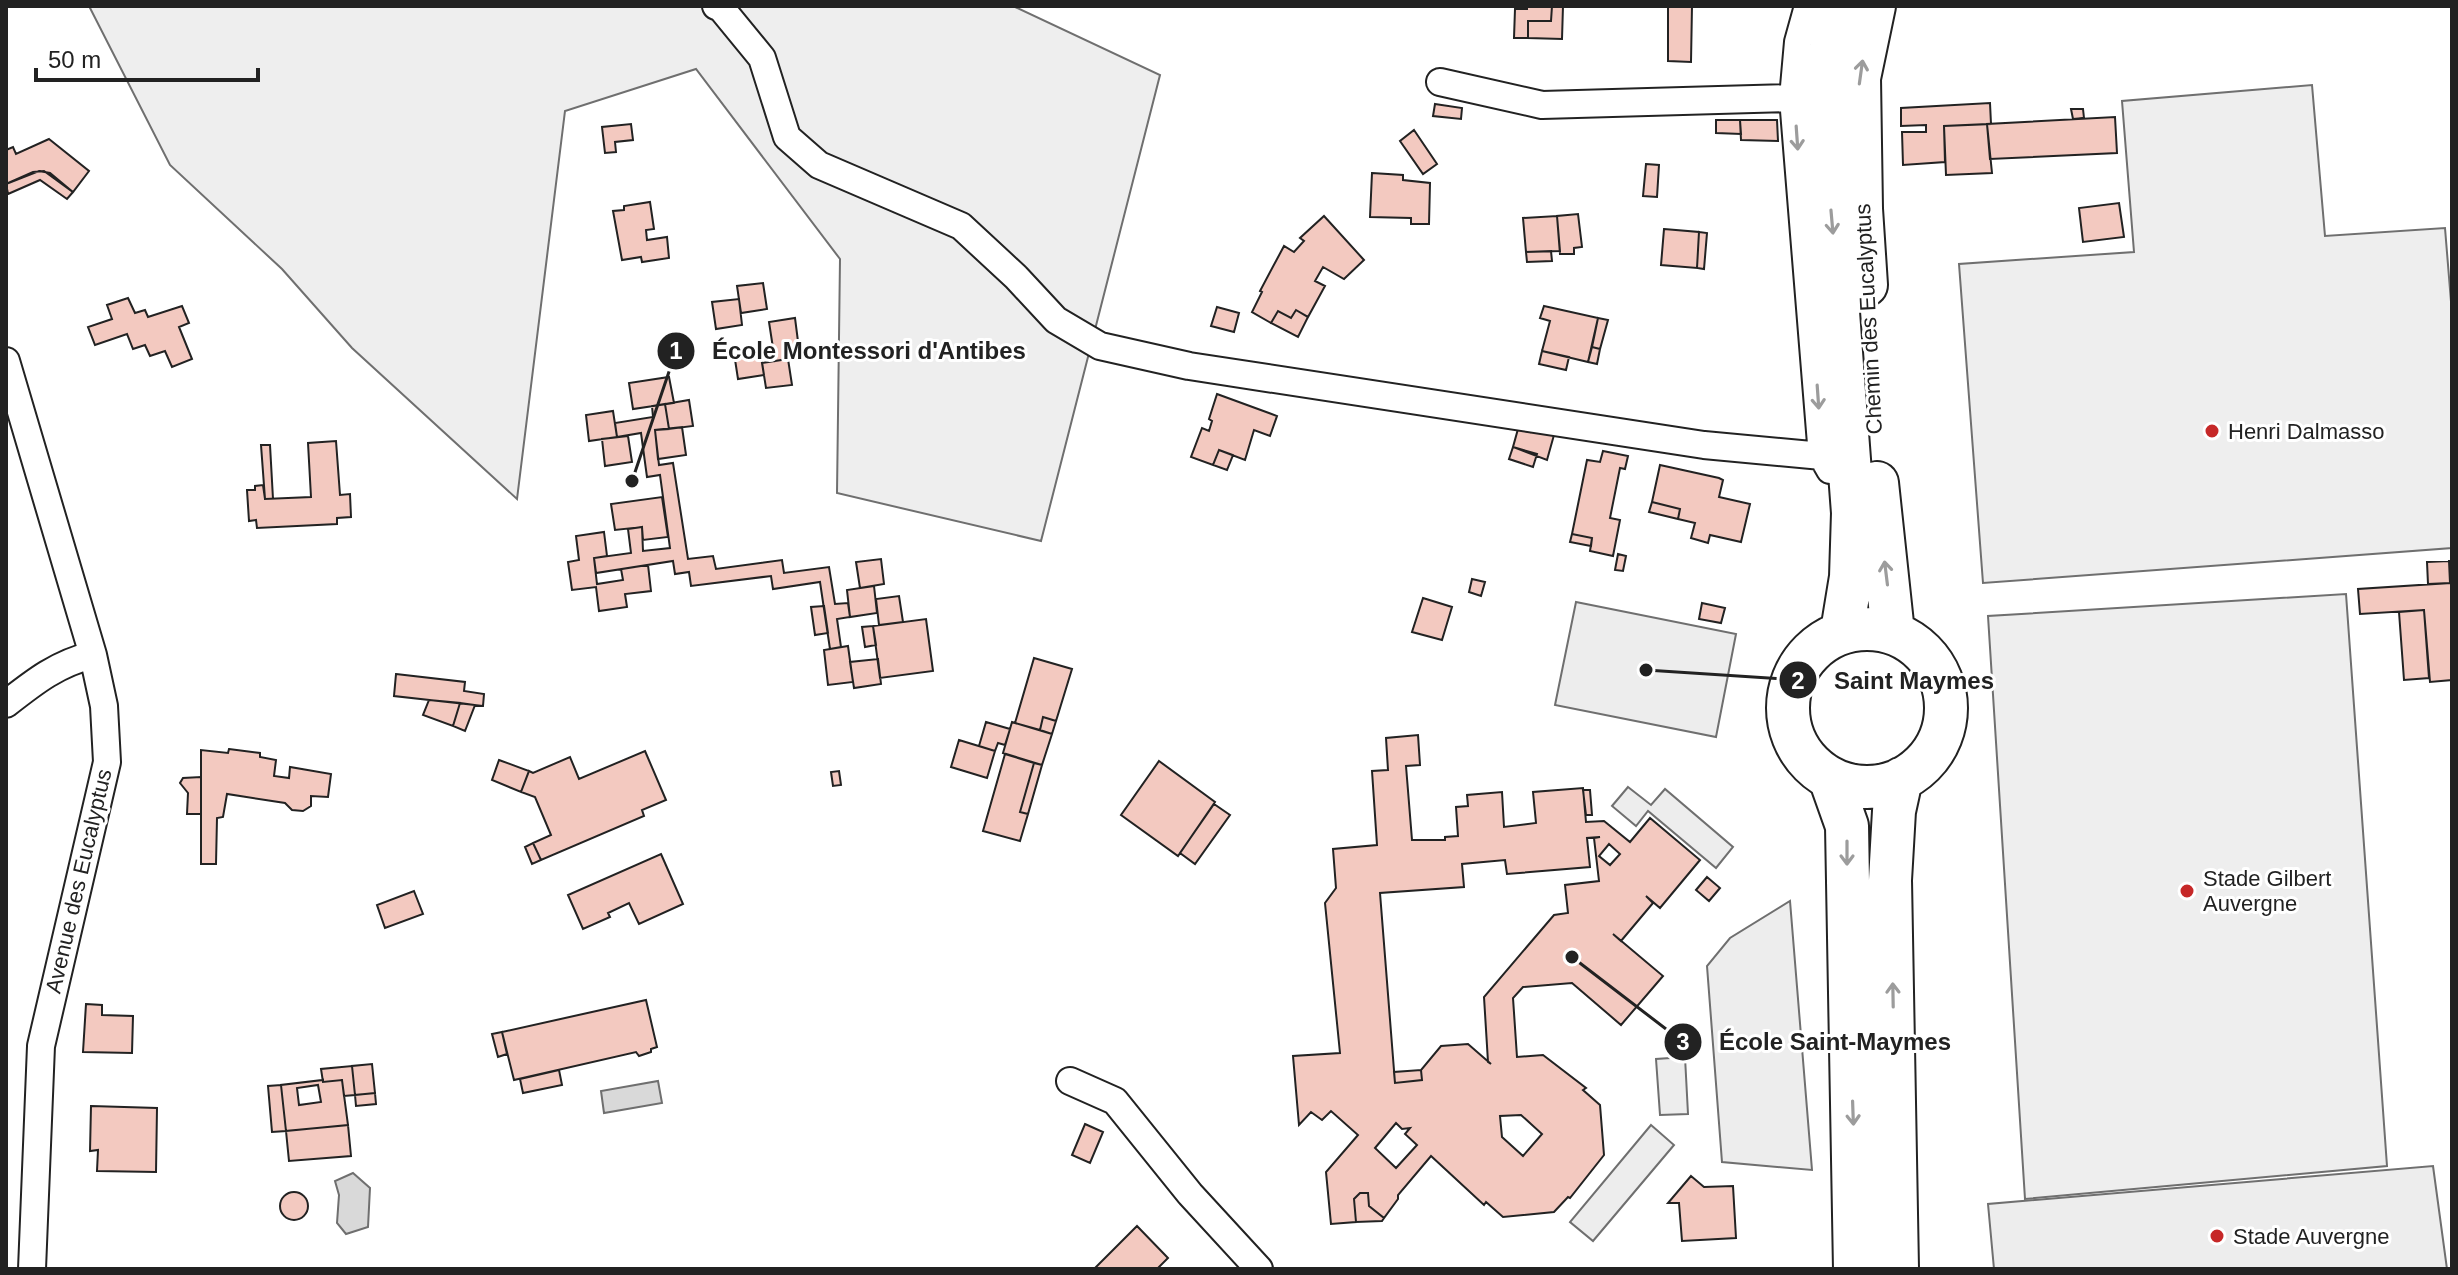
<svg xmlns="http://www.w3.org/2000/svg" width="2458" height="1275" font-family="Helvetica,sans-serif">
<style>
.green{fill:#eee;stroke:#6f6f6f;stroke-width:2}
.parking{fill:#ededed;stroke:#6f6f6f;stroke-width:2}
.water{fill:#d9d9d9;stroke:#6f6f6f;stroke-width:2}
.building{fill:#f3c9c0;stroke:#222;stroke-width:2;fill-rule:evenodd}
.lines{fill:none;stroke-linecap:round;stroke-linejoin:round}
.street-casing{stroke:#222;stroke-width:30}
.primary-casing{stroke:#222;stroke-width:46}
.street{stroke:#fff;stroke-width:26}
.primary{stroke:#fff;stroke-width:42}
.oneway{stroke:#9c9c9c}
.poi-dot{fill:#c62828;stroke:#fff;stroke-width:3}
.labels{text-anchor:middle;stroke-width:6;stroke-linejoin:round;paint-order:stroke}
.street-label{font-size:22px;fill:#222;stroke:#fff}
.poi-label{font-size:22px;fill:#222;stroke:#fff;text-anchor:start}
.leader{fill:none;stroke:#222;stroke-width:3}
.callout-dot{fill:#222;stroke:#fff;stroke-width:3}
.mark-label{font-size:24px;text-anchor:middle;font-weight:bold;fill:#fff}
.callout-label{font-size:24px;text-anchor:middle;font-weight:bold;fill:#222;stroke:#fff;stroke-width:6;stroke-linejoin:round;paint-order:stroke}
</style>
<rect width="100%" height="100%" fill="#fff"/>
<path class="green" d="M89,6h924l147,69 -119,466 -204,-48 3,-234 -144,-190 -131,42 -48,388 -165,-151 -70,-79 -112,-104z
M2312,85l13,151 120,-8 7,86v234l-469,35 -24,-319 175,-12 -12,-151z
M2346,594l41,572 -362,33 -37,-583z"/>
<path class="parking" d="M1576,602l160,32 -20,103 -161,-32z
M1628,787l23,18 14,-16 68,58 -17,21 -68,-57 -12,15 -24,-20z
M1790,901l22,269 -90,-8 -15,-196 23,-28z
M1685,1057l3,57 -28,1 -4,-56z
M1651,1125l23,20 -81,96 -23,-19z
M2433,1166l14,103h-453l-6,-65z"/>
<path class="water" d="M658,1081l4,22 -58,10 -3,-22z
M353,1173l17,15 -2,39 -22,7 -9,-11 2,-28 -4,-14z"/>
<path class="building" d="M1527,6h25l-1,15h-23v17h-14l1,-29h12z
M1552,6h11l-1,33 -34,-1v-17h23z
M1668,6h24l-1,56 -23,-1z
M1990,103l1,21 -47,2 1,36 -42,3 -1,-33h24v-7l-25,1v-18z
M1435,104l27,4 -1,11 -28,-3z
M2071,109h12l1,9 -11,1z
M2115,117l2,36 -127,6 -3,-35z
M1716,120h24l1,14 -25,-1z
M1740,120h37l1,21 -37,-1z
M631,124l2,16 -18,2 1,10 -11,1 -3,-26z
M1987,124l5,49 -46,2 -2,-49z
M1414,130l23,34 -14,10 -23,-33z
M49,139l40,32 -16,21 -29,-21 -11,1 -27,12v-34l7,-3 3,7z
M1646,164l13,1 -2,32 -14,-1z
M39,171l11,2 23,19 -6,7 -27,-19 -32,14 -2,-10z
M1372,173l31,2v5l27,3 -1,41h-18v-6l-41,-1z
M650,202l4,27 -8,1 1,10 20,-3 2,21 -27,4 -1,-5 -19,3 -9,-49 11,-1v-4z
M2119,203l5,34 -41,5 -4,-34z
M1578,214l4,33 -8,1v6h-14l-3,-38z
M1324,216l40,44 -20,19 -21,-12 -8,14 10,5 -17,31 -12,-7 -5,8 -13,-7 -7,12 -19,-11 10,-20 -2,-1 24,-45 10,6 10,-11 -4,-3z
M1557,216l3,35 -34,1 -3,-34z
M1664,229l35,3 -2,36 -36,-3z
M1699,232l8,1 -3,36 -7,-1z
M1551,251l1,10 -25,1 -1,-10z
M763,283l4,26 -26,4 -4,-27z
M128,298l7,15 10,-3 3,7 34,-11 7,17 -10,4 13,32 -20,8 -7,-16 -15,5 -5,-11 -12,4 -6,-15 -32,11 -7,-18 24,-8 -5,-14z
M739,299l3,26 -26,4 -4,-27z
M1544,306l54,12 -10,44 -46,-11 8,-30 -10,-3z
M1217,307l22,6 -5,19 -23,-6z
M1296,310l12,7 -10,20 -27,-14 7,-12 13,7z
M795,318l5,39 -25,4 -6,-39z
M1598,318l10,2 -8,29 -8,-2z
M1592,347l8,2 -3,15 -9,-2z
M760,349l4,26 -26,4 -4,-26z
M1542,351l27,6 -3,13 -27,-6z
M788,359l4,26 -26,3 -4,-25z
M669,377l5,26 -41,6 -4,-26z
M1217,394l60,22 -7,20 -16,-6 -9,30 -26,-10 -6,15 -22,-8 11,-29 7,3 3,-10 -3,-2z
M689,400l4,26 -24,3 -4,-25z
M665,404l4,25 -14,1 4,35 14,-2 15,96 25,-3 3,13 66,-9 2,13 45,-6 6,37 13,-1 2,14 -13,2 4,28 -11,2 -10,-67 -47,7 -2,-13 -80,10 -2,-14 -14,2 -2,-13 -77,12 -2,-15 37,-5 -3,-24 14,-2 1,24 27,-3 -10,-73 -13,2 -6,-44 -24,4 -2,-14 38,-6 -1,-11z
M613,411l4,26 -28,4 -3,-26z
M682,427l4,28 -28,4 -3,-29z
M1531,428l23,7 -7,25 -34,-13 5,-18 12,3z
M628,436l4,26 -27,4 -3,-27z
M336,441l4,54 10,-1 1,23 -14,1v6l-80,4 -1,-8 -7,1 -2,-31h8v-4l8,-1 2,14 46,-2 -3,-54z
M261,445h9l3,54h-8z
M1513,447l24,7 -4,13 -24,-8z
M1219,450l14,5 -6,15 -14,-5z
M1603,451l25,5 -3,13 -5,-1 -10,50 10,2 -7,36 -23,-5 2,-13 -20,-4 15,-74 13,2z
M1660,465l59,13 4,2 -4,17 31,7 -9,38 -31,-7 -2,8 -17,-5 4,-15 -17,-4 2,-10 -28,-7z
M662,497l6,40 -25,3 -1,-13 -27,3 -4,-26z
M1652,502l28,7 -2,10 -29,-7z
M604,532l3,24 -13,2 3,26 26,-4 -2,-11 27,-4 3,26 -26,3 2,13 -28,4 -3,-24 -24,3 -4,-28 11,-2 -3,-24z
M1572,534l20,4 -1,8 -21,-4z
M1618,554l8,2 -3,15 -8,-1z
M881,559l3,25 -24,4 -4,-26z
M2449,561l1,22 -22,1 -1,-22z
M2449,561h3v119l-22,2 -6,-72 -64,4 -2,-25 92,-6z
M1472,579l13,3 -4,14 -12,-4z
M874,586l3,27 -27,4 -3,-27z
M899,596l4,26 -24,3 -3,-26z
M1423,598l29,9 -10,33 -30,-8z
M1702,603l23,5 -4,15 -22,-4z
M824,606l4,27 -13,2 -4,-28z
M2424,610l5,68 -25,2 -5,-68z
M926,619l7,52 -53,7 -7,-52z
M873,626l3,19 -11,2 -3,-20z
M848,646l5,36 -25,3 -4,-35z
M1034,658l38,11 -16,52 -13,-4 -3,13 -25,-7z
M878,659l3,25 -27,4 -4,-26z
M396,674l69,8 -1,9 20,3 -1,12 -89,-10z
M429,700l31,3 -7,23 -30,-11z
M460,703l15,2 -10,26 -12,-5z
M1043,717l13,4 -4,13 -12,-4z
M986,722l24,7 -5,16 -7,-2 -3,8 -16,-5z
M1012,722l40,12 -10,31 -39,-12z
M1418,735l2,30 -14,1 6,74h33v-3l13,-1 -2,-29 12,-1 -1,-11 35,-3 2,35 32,-4 -3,-31 50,-4 3,34 18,-1 26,21 20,-24 50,42 -40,48 -14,-12 7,7 -32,38 -8,-7 50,42 -42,49 -49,-42 -49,4 -10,11 4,59 26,-2 43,33 -3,2 17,15 4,50 -34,43 -2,-1 -14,15 -51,5 -17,-15 -2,3 -53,-49 -33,39v4l-14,19 -15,-12 -1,-13h-8l-6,6 2,23 -25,2 -5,-52 32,-37 -27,-24 -9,9 -11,-8 -12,13 -6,-69 47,-3 -15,-150 11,-15 -3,-39 44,-4 -5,-74 16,-1 -2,-32zM1600,837l-6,1 5,43 -34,4 3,28 -14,2 -70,82 4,65 3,2 -23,-20 -27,2 -20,24 1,10 -27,3 -15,-190 84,-6 -2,-23 43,-4 2,14 83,-7 -3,-29zM1609,844l11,10 -10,11 -11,-9zM1521,1115l21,19 -19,22 -21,-19 -2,-21zM1396,1123l6,6 8,-1 -5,6 12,11 -21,23 -21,-20z
M959,740l36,11 -8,27 -36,-11z
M229,749l31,4v4l16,3 -2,16 15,2 1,-11 41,7 -3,23 -17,-1v10l-8,5 -11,-1 -7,-7 -58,-9 -4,23 -6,1 -1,46h-15v-114l27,3z
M645,751l21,49 -24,10 2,6 -103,44 -8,-17 18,-8 -16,-38 -14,-5 8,-21 4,2 37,-16 9,22z
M1005,754l29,9 -14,49 8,2 -8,27 -37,-10z
M499,760l30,11 -8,21 -29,-12z
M1159,761l56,41 -37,54 -57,-41z
M1034,763l8,2 -14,49 -8,-2z
M839,771l2,14 -8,1 -2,-14z
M201,777v37h-14l1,-21 -8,-10 3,-5z
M1583,790h7l2,25h-6z
M1214,804l16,11 -35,49 -15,-11z
M533,843l8,17 -9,4 -7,-17z
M661,854l22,50 -44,20 -10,-21 -21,10 2,4 -27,12 -15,-34z
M1707,877l13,11 -11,13 -13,-11z
M414,891l9,23 -38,14 -8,-23z
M646,1000l11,47 -6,2v3l-12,4 -3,-4 -122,28 -12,-48z
M86,1004l16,1v10l31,1 -1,37 -49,-1z
M502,1032l5,22 -9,3 -6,-23z
M372,1064l3,29 -20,2 -3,-29z
M352,1066l3,29 -11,1 -2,-16 -19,2 -2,-13z
M559,1070l3,15 -39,8 -3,-14z
M1421,1070l1,10 -27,3 -1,-11z
M323,1080v2l19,-2 6,45 -62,6 -5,-46zM318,1085l3,17 -22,3 -2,-17z
M281,1085l5,46 -14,1 -4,-46z
M375,1093l1,11 -20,2 -1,-11z
M91,1106l66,2 -1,64 -59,-1 1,-21 -8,1z
M1085,1124l18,8 -13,31 -18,-8z
M348,1125l3,31 -62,5 -3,-30z
M1691,1176l13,11 29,-1 3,52 -54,3 -3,-38h-11z
M280 1206a14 14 0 1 1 28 0a14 14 0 1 1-28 0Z
M1360,1193h8l1,13 15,12 -2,3 -26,1 -2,-23z
M1137,1226l31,32 -11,11h-63z"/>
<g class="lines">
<g class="street-casing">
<path id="street" d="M716,6l5,2 41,50 25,79 32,28 142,61 55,51 40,43 44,26 89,20 515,79 118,11
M1808,6l-10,36 -5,56 29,358 8,14
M1440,82l102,23 251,-7
M6,361l87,294 11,51 3,56 -66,284 -9,223
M6,704c28,-22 52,-41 87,-49
M1070,1081l45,20 75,93 69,75"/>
</g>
<g class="primary-casing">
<path id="primary" d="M1840,6l-15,69v63l28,375 -2,64 -9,55
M1866,285l-5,-76 -2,-131 15,-72
M1877,483l16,150
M1788 708a79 79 0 1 1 158 0a79 79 0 1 1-158 0Z
M1830,778l17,48 8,443
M1897,1269l-7,-389 4,-69 7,-32"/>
</g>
<use href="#street" class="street"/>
<use href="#primary" class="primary"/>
</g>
<defs><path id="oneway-shaft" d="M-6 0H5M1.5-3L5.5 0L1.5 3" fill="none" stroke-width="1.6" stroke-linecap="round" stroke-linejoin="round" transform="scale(2)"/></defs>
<g class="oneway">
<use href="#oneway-shaft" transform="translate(1861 72) rotate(-82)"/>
<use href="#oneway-shaft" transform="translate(1797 138) rotate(86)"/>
<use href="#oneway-shaft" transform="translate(1832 222) rotate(85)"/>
<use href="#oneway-shaft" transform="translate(1818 397) rotate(86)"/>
<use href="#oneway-shaft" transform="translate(1886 573) rotate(-97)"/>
<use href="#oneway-shaft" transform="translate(1847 853) rotate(90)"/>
<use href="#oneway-shaft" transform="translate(1893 995) rotate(-91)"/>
<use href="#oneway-shaft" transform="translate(1853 1113) rotate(88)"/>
</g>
<g class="poi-dot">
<circle cx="2212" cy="431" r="8"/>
<circle cx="2187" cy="891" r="8"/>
<circle cx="2217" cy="1236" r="8"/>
</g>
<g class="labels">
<g class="street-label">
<text transform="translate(1868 319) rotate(-93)" y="8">Chemin des Eucalyptus</text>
<text transform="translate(78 881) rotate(-77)" y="8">Avenue des Eucalyptus</text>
</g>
<g class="poi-label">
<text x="2228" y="439">Henri Dalmasso</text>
<text x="2203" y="886">Stade Gilbert<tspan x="2203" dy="25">Auvergne</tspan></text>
<text x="2233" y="1244">Stade Auvergne</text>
</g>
</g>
<path class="leader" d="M632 481L676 351M1646 670L1798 680M1572 957L1683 1042"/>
<g class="callout-dot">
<circle cx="632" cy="481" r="8"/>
<circle cx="1646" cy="670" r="8"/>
<circle cx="1572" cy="957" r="8"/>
<circle cx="676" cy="351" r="20"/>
<circle cx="1798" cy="680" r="20"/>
<circle cx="1683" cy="1042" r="20"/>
</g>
<g class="mark-label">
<text x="676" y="359">1</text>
<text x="1798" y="689">2</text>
<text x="1683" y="1050">3</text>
</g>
<g class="callout-label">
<text x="869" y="359">École Montessori d'Antibes</text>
<text x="1914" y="689">Saint Maymes</text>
<text x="1835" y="1050">École Saint-Maymes</text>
</g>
<rect width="2458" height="1275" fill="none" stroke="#222222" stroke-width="16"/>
<path d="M36 68v12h222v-12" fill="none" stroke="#222222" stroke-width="4"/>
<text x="48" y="68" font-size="24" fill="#222222" stroke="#ffffff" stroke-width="6" paint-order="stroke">50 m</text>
</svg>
